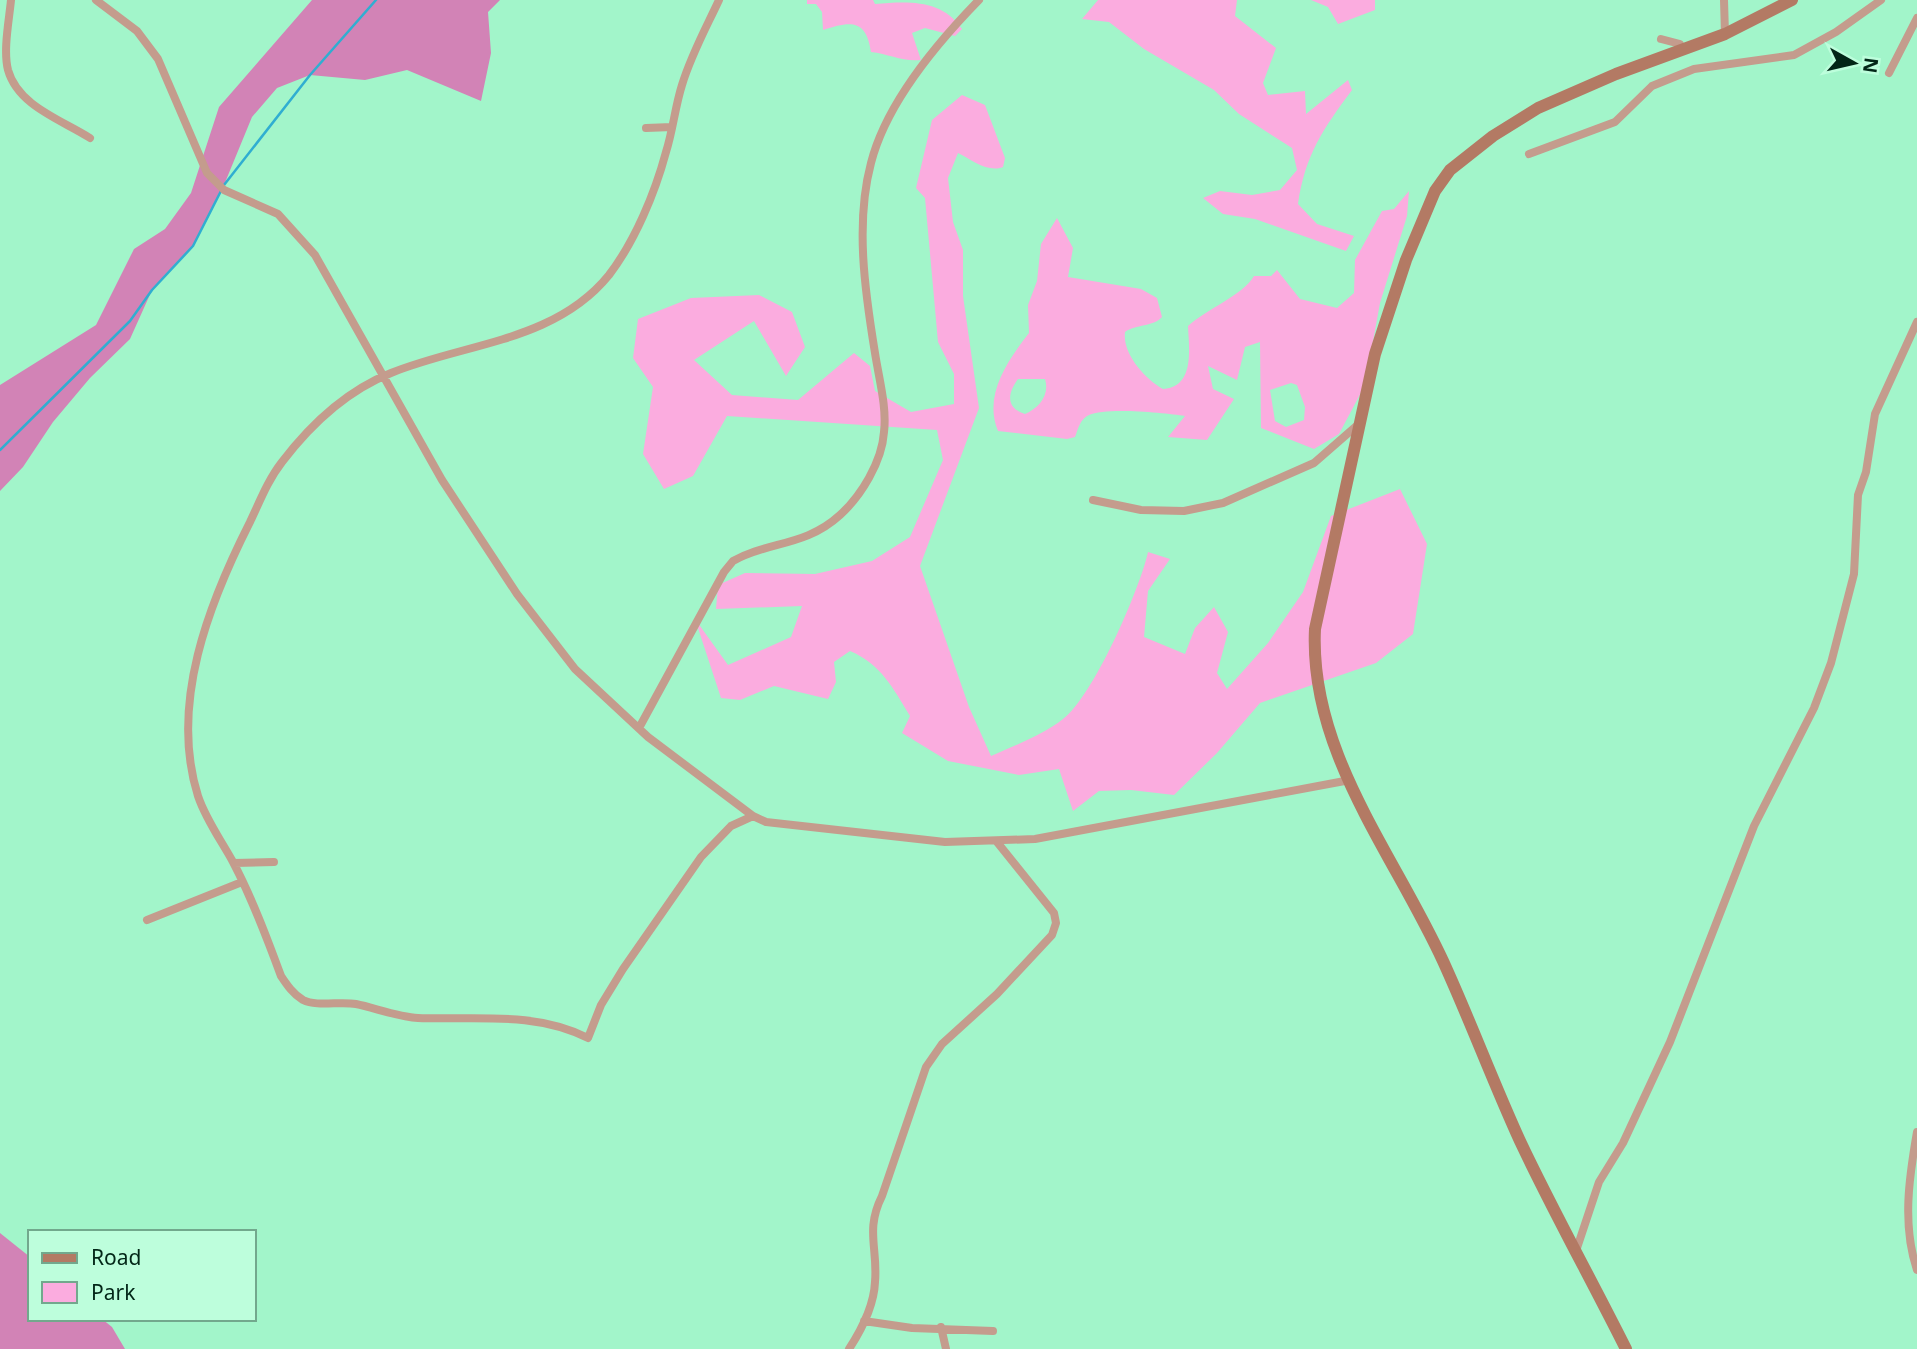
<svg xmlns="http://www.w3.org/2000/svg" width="1917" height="1349" font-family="'Noto Sans',sans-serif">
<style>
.green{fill:#fbacdf;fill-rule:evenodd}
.forest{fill:#d283b6}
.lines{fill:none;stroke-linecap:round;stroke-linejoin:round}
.stream{stroke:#30aed1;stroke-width:2.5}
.minor{stroke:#c49c8d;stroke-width:8}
.secondary{stroke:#b37a64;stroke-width:12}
</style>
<rect width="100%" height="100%" fill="#a2f5ca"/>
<path class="green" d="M807,0h66l2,4c36,-3 67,-4 87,25l-7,7 -30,-8 -13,5 9,27c-18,2 -32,-6 -50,-8 -5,-33 -20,-31 -48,-22l-1,-18 -6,-8h-9z
M1098,0h139l-2,16 41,32 -13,35 5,12 37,-4 1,23 42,-34 4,10c-29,39 -47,65 -54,114l19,20 37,12 -8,15 -91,-32 -32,-5 -20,-16 17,-7 32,4 28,-5 17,-20 -5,-22 -53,-34 -25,-24 -70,-41 -35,-27 -27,-3z
M1311,0h64v10l-37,14 -10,-17z
M962,95l23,10 20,53 -2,9c-15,6 -31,-7 -45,-14l-10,25 5,44 10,28v46l16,112 -59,158 49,141 22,49c23,-10 53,-22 72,-37 30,-22 77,-130 85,-167l22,7 -22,32 -4,46 41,17 10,-26 19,-21 14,25 -11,41 10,16 41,-46 35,-51 28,-76 69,-27 27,55 -14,90 -37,29 -116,40 -43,50 -43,42 -43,-5 -32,1 -26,20 -14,-42 -40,6 -71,-14 -46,-28 8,-17c-17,-28 -29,-52 -60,-65l-16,11 2,20 -8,17 -54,-13 -34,14 -19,-2 -26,-79 33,46 63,-28 11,-31 -86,3 2,-24 27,-12 70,1 57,-13 38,-24 33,-77 -6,-30 -210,-14 -34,60 -29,13 -21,-35 10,-67 -20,-29 5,-39 53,-21 68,-3 33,17 13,35 -19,29 -32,-55 -60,39 38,35 66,5 56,-47 16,13 5,25 36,21 43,-8v-30l-16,-32 -13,-144 -9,-10 16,-68z
M1409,191l-2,25 -27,87 -15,82 -26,49 -25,15 -53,-21 -1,-86 -15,5 -8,33 -29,-14 5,23 21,10 -27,41 -39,-3 17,-21c-19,-3 -79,-9 -96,-1 -9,4 -11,14 -14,22l-8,2 -69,-8c-15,-36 10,-71 31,-98l-1,-28 9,-24 4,-37 16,-26 16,30 -5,29 73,12 16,9 5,19c-9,10 -26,7 -37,15 -3,22 21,48 38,57 32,-2 26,-40 25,-63 20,-18 54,-30 66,-50h17l6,-6 23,29 37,9 17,-15 1,-33 27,-49 12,-2zM1018,379h27c5,16 -6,29 -20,35 -19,-6 -18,-20 -7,-35zM1291,383l6,2 8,22 -1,13 -18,7 -11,-6 -5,-31z"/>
<path class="forest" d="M312,0h188l-12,12 3,41 -10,48 -74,-31 -42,10 -55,-5 -33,13 -25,29 -28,68 -31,61 -41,44 -22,49 -40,39 -37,44 -30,45 -23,24v-106l96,-60 38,-76 31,-20 26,-36 28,-86z
M0,1233l30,24v62h72l10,8 13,22h-125z"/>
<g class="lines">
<path class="stream" d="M0,450l130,-129 22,-31 41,-44 31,-61 86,-110 66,-75"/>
<path class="minor" d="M11,0c-2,21 -8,50 -3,70 10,36 54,50 82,68
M96,0l41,31 21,28 49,114 17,17 54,24 37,41 127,225 75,114 58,75 73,68 105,79 13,6 179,20 90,-3 315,-59
M719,0c-13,28 -28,55 -37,85 -7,22 -9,45 -16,67 -11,41 -31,89 -57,123 -54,67 -145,68 -218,98 -45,18 -80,51 -109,89 -14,18 -22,39 -32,60 -41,81 -81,182 -52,274 8,24 23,44 35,66 19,36 34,76 48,114 6,9 12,18 22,24 14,7 37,1 53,4 19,4 43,13 62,14 58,2 117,-7 170,20l13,-33 22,-36 78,-112 30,-31 22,-10
M1724,0l1,34
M1661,39l19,5 2,7
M1889,73l28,-55
M646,128l26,-1
M1529,154l86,-32 37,-36 42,-17 100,-14 42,-23 45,-32
M1093,500l48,10 43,1 39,-8 91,-40 47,-41
M639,728l85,-156 9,-11c35,-20 72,-14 107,-46 21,-19 42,-53 44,-83 3,-25 -5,-53 -9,-79 -10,-61 -20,-130 -4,-190 15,-59 66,-120 108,-163
M234,863l40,-1
M147,920l95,-38
M1917,1132c-8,46 -15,93 0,138
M1576,1251l23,-69 24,-39 47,-101 84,-216 60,-118 17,-45 23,-89 4,-79 8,-23 9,-58 42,-92
M864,1321l48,7 81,3
M941,1327l5,22
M849,1349c13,-20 25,-43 26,-67 3,-34 -10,-52 7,-86l44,-129 16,-23 55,-50 55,-59 4,-12 -2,-10 -57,-71"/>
<path class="secondary" d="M1626,1349c-35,-70 -73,-138 -106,-208 -27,-59 -50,-121 -77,-180 -49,-107 -134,-209 -128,-332l60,-275 31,-94 29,-69 15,-21 43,-34 45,-28 78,-34 109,-40 67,-34"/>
</g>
<rect x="28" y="1230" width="228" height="91" fill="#bdfedc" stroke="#72a88d" stroke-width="2"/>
<rect x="42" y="1253" width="35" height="10" fill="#b37a64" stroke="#72a88d" stroke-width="2"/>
<text x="91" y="1265" font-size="21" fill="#022617">Road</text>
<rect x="42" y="1282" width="35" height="21" fill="#fbacdf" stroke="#72a88d" stroke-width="2"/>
<text x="91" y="1300" font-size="21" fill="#022617">Park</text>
<g transform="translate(1854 63) rotate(98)" stroke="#bdfedc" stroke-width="5" paint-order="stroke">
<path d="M0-5L12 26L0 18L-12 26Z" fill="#022617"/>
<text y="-10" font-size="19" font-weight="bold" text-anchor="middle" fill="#022617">N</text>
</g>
</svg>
